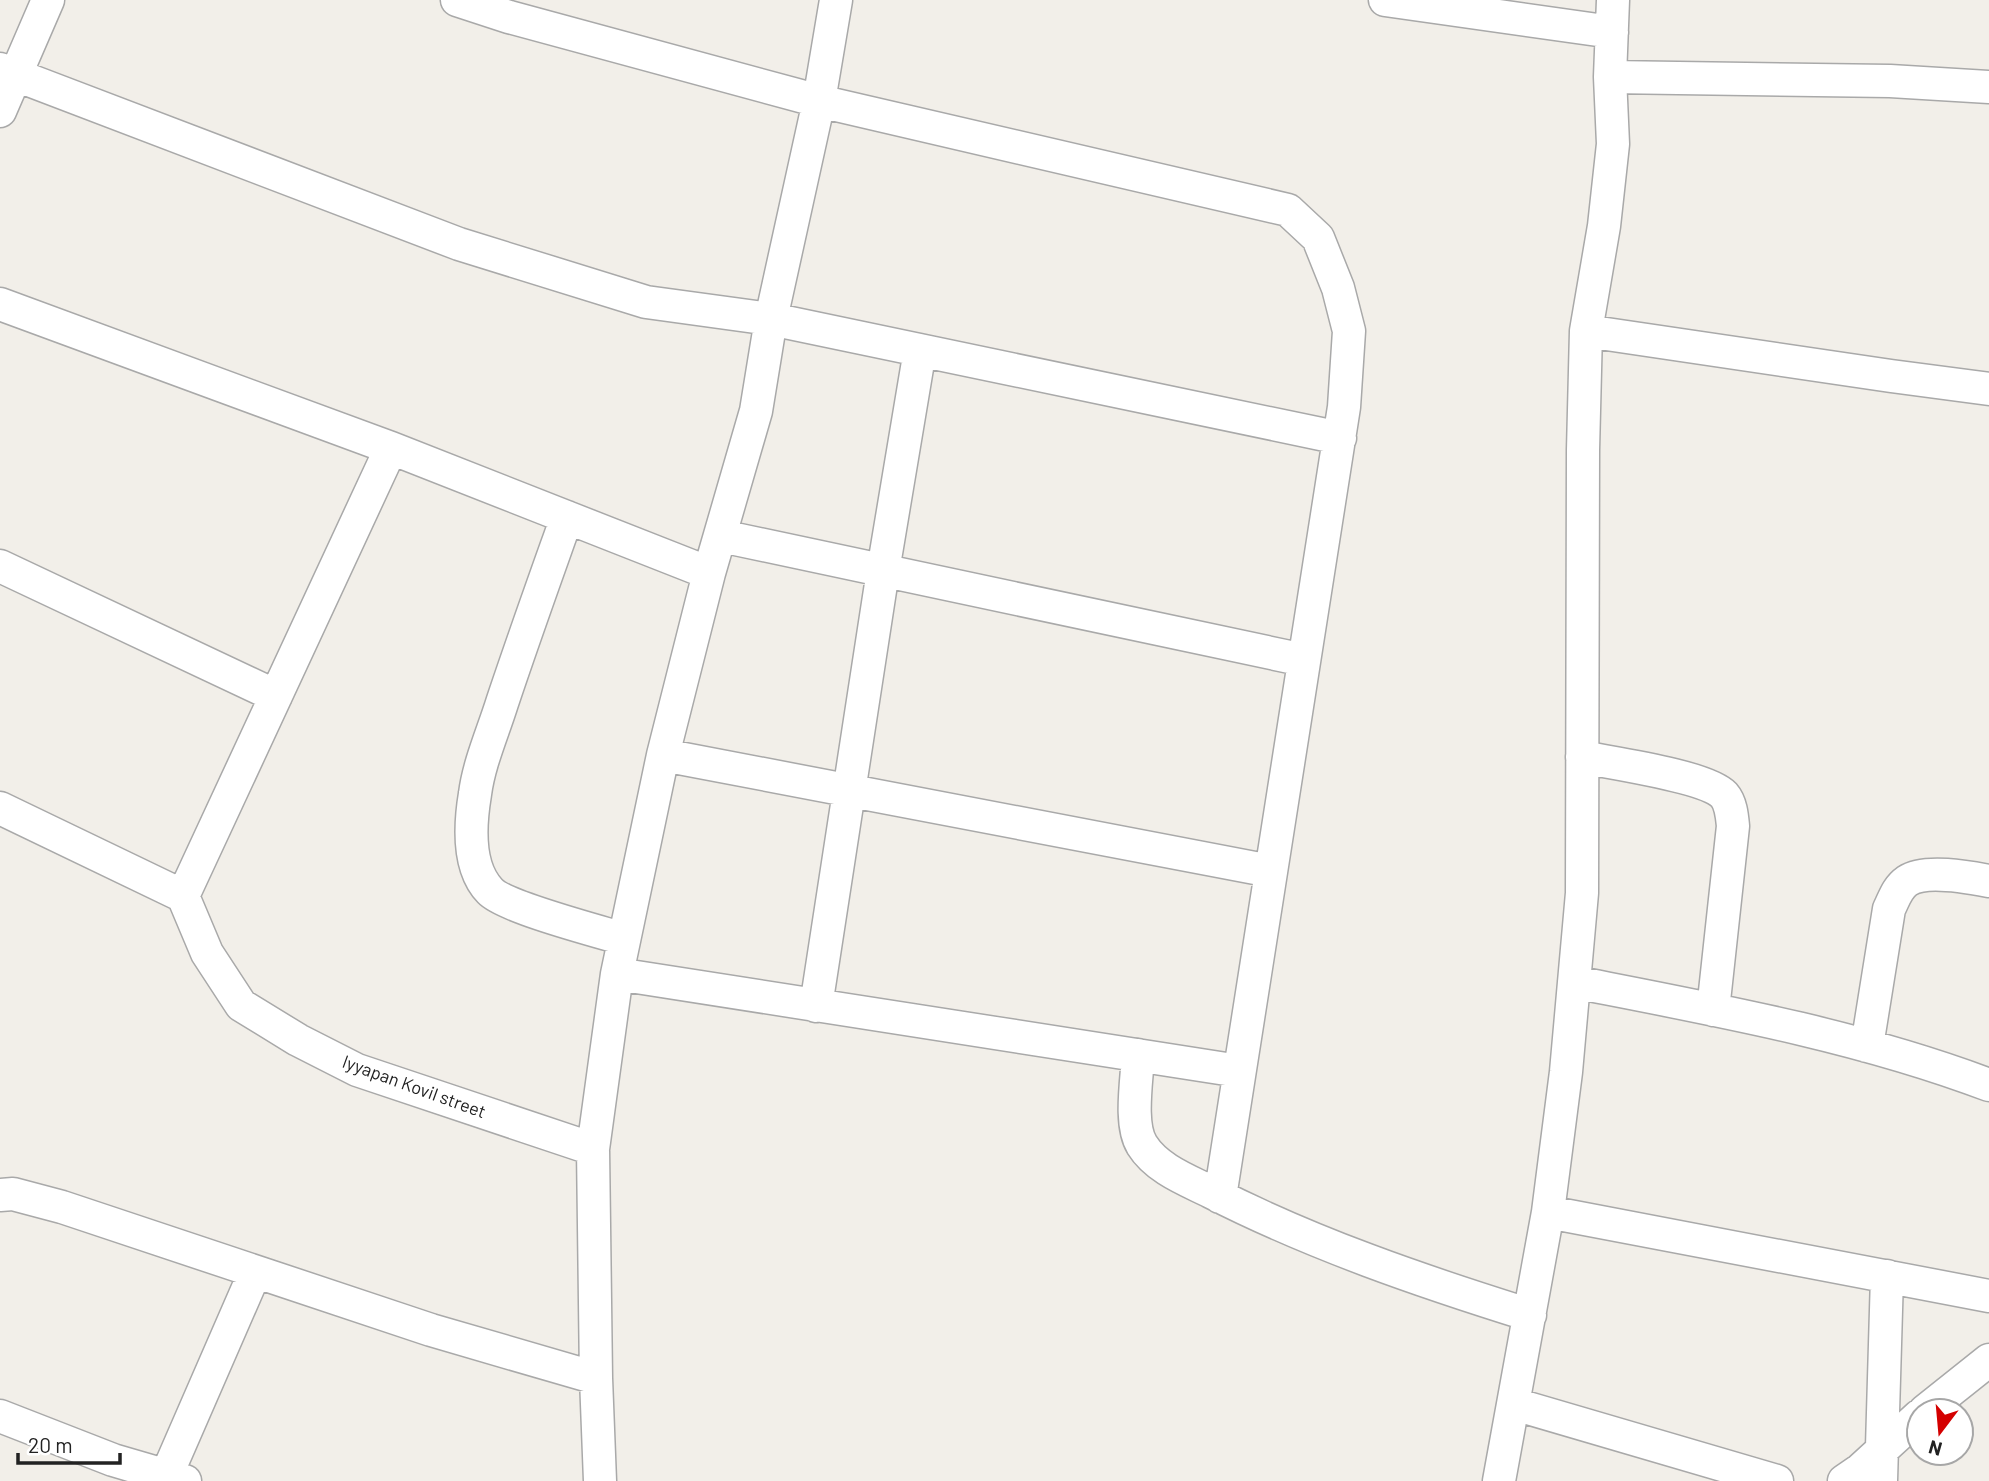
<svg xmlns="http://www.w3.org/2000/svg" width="1989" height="1481" font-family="Barlow,sans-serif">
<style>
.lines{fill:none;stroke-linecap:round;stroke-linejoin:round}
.minor-casing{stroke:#a9a9a9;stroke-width:35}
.minor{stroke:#fff;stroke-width:32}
.labels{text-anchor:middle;stroke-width:7;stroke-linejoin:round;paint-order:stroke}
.street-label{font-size:18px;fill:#222;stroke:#fff}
</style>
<rect width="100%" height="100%" fill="#f2efe9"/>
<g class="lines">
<g class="minor-casing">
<path id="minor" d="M457,0l52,17 310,84 469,109 30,28 20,50 11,43 -5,76 -124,790
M1385,0l227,32
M0,69l459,175 187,58 125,17 569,119
M1610,77l280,4 99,6
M0,111l48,-111
M0,304l391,144 318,125
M1586,331l305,45 98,13
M567,517c-22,62 -44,123 -65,186 -9,29 -23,60 -27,91 -5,30 -8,73 15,97 15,16 107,40 134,48
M721,536l583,124
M0,566l276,130
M663,755l608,116
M1582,757c29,6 124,19 142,38 7,8 8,21 9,31l-20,184
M0,808l183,88
M183,896l24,57 34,52 57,35 59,30 236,79
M183,896l208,-448
M617,974l622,97
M1574,982c138,27 283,53 415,103
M816,1006l67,-435 37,-221
M1867,1046l22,-137c5,-10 8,-21 18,-28 18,-12 61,-4 82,0
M1138,1055c-1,25 -9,69 4,90 15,24 45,35 69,47 102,52 210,89 319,123
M0,1195l13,-1 49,13 369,123 165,48
M1548,1212l441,84
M1514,1404l263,77
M1925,1411l64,-51
M0,1416l113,44 72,21
M164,1481l91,-209
M600,1481l-4,-103 -3,-229 24,-175 46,-219 46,-182 47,-162 15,-92 48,-218 17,-101
M1499,1481l49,-269 18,-140 16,-179 1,-443 3,-119 18,-105 9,-82 -3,-67 3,-77
M1844,1481l16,-11 59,-54
M1881,1481l6,-205"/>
</g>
<use href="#minor" class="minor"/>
</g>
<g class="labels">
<g class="street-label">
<text transform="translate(414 1087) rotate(20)" y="6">Iyyapan Kovil street</text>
</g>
</g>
<g transform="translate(1940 1432) rotate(196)"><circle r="33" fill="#ffffff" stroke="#a7a7a7" stroke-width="2"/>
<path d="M0-5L12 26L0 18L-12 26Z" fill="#d40000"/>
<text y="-10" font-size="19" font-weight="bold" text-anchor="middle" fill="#222222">N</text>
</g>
<path d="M18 1453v10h102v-10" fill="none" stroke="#222222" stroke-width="3.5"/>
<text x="28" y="1453" font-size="21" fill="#222222" stroke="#ffffff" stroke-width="5" paint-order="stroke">20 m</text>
</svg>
